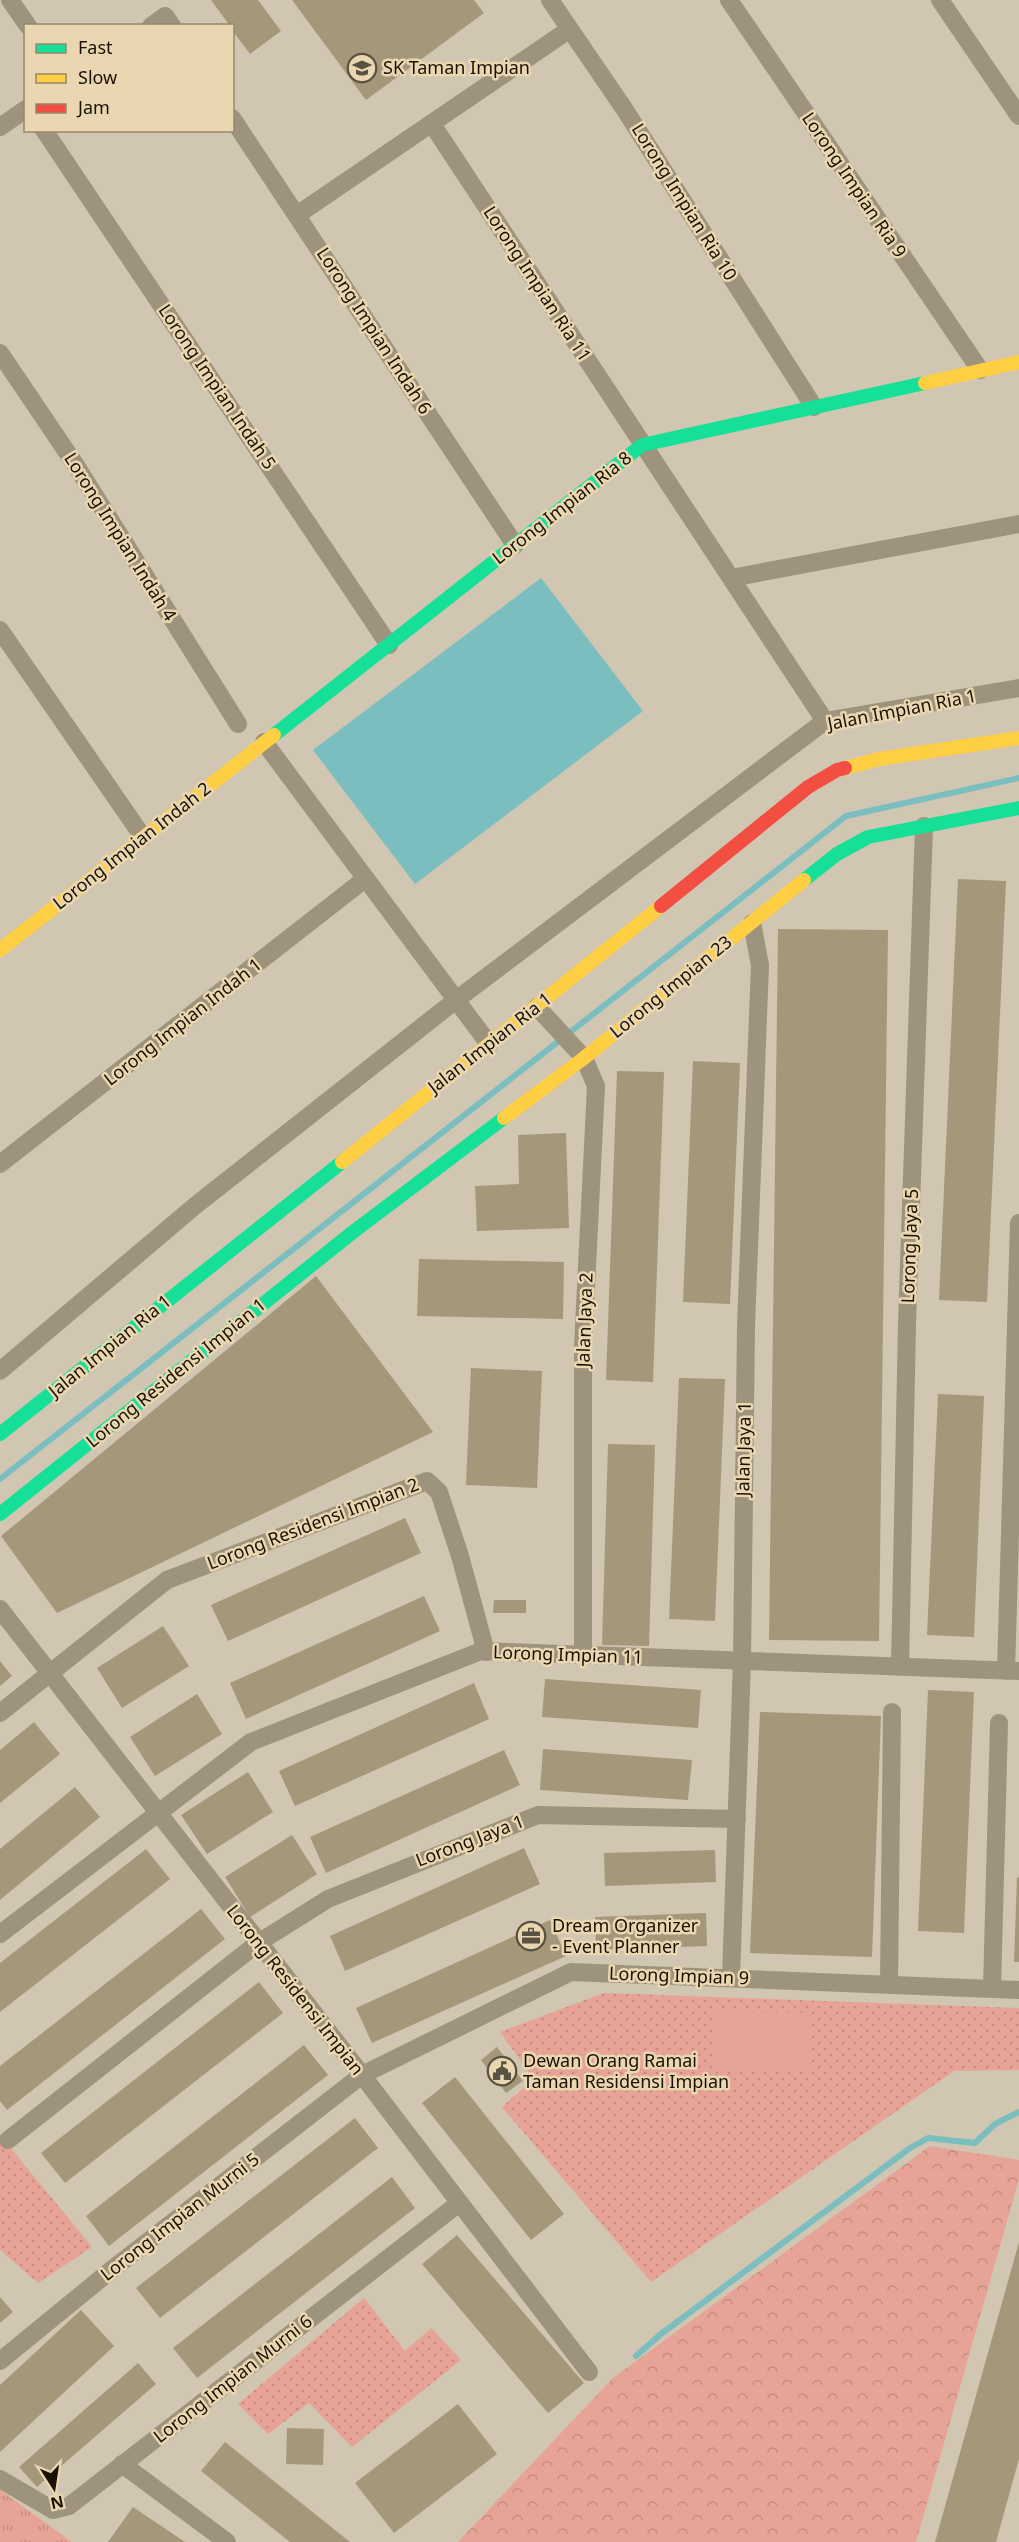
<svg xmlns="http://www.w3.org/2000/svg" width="1019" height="2542" font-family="'Noto Sans',sans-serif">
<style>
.grass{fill:url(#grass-tufts)}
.forest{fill:url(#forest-crowns)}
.park{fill:url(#park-dots)}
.pitch{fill:#e8a397}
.water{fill:#7bbebf}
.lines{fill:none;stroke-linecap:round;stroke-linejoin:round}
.stream{stroke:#7bbebf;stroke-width:6}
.building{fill:#a5987a}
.street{stroke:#9e937c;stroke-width:18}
.fast{stroke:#16e098;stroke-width:14}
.slow{stroke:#ffcf43;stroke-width:14}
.jam{stroke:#f24e42;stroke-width:14}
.labels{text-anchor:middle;stroke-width:5;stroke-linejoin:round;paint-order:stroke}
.poi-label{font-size:18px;fill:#191205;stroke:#ead7b1;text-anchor:start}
.street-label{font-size:18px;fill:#191205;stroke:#ead7b1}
</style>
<defs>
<pattern id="grass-tufts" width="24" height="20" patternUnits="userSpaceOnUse" patternTransform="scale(1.5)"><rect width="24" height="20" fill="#e8a397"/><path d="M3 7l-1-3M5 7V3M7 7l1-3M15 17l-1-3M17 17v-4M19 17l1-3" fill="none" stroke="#c68b81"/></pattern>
<pattern id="forest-crowns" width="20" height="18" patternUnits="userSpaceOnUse" patternTransform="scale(1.5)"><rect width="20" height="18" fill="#e8a397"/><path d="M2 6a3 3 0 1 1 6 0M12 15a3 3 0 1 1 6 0" fill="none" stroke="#c68b81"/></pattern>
<pattern id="park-dots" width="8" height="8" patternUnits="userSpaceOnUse" patternTransform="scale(1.5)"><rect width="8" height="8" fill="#e8a397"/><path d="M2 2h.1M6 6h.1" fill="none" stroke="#c68b81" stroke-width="1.8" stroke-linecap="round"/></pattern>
</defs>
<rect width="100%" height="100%" fill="#d0c6b1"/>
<path class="grass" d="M0,2490l72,52h-72z"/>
<path class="forest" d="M930,2146l89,14v19l-103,363h-458l155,-164z"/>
<path class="park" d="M604,1993l415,15v62l-65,1 -303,211 -149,-175 32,-28 -34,-47z
M0,2135l92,112 -54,36 -38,-33z
M364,2298l41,53 26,-23 30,32 -109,87 -43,-44 -41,31 -30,-30z"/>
<path class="pitch" d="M716,2012l95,1v59h-95z"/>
<path class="water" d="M541,578l102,133 -228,173 -102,-134z"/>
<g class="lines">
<path class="stream" d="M0,1479l846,-663 173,-38
M636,2356l25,-22 249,-186 18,-10 47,5 20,-19 24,-12"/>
</g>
<path class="building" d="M211,0h47l23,31 -31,23 -18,-24v-4h-2z
M292,0h182l10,13 -118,87z
M958,879l48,2 -19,421 -48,-2z
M778,929l110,1 -9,711 -110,-1z
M693,1061l47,2 -10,241 -47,-2z
M617,1071l47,1 -11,310 -47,-2z
M566,1133l3,95 -92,3 -2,-45 44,-2 -1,-49z
M419,1259l145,3 -1,57 -146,-3z
M316,1276l117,156 -376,181 -56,-77z
M471,1368l71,3 -5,117 -71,-3z
M679,1378l46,1 -10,242 -46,-2z
M938,1394l46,2 -10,241 -47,-2z
M608,1444l47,1 -6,201 -47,-1z
M405,1518l16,35 -193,88 -17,-36z
M424,1596l16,35 -194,88 -16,-36z
M494,1600h32v13h-33z
M163,1626l26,40 -67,42 -25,-40z
M0,1661l12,15 -12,10z
M545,1679l156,11 -3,38 -156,-11z
M474,1683l15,36 -194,87 -16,-35z
M928,1690l46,2 -10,241 -46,-2z
M197,1694l25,40 -67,42 -25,-39z
M760,1712l121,4 -9,241 -122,-4z
M34,1722l26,32 -60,49v-53z
M543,1749l149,11 -4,40 -148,-10z
M504,1750l16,35 -194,88 -16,-36z
M248,1772l25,40 -66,42 -26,-39z
M75,1787l25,30 -100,83v-51z
M292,1835l25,39 -67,43 -25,-40z
M524,1848l16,36 -195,87 -15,-35z
M146,1849l24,30 -170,133v-49z
M715,1850l1,32 -111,4 -1,-33z
M1017,1877l2,1v84h-5z
M201,1909l24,30 -218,171 -7,-9v-35z
M706,1913l1,33 -111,4 -1,-33z
M550,1920l16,36 -194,87 -16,-35z
M259,1982l24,31 -218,170 -24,-30z
M304,2045l24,30 -219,171 -23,-30z
M497,2047l26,34 -17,12 -25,-33z
M455,2077l109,137 -33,26 -109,-137z
M355,2118l23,30 -218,170 -24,-30z
M392,2177l23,31 -218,170 -24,-30z
M457,2235l127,148 -36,30 -126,-149z
M1019,2242v217l-23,83h-61z
M0,2297l13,15 -13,11z
M81,2310l33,36 -114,106v-67z
M138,2363l18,21 -119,103 -18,-20z
M458,2404l39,50 -103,79 -39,-50z
M287,2428l37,1 -1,36 -37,-1z
M225,2442l125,100h-60l-89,-71z
M133,2507l52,35h-77z"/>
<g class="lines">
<path class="street" d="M10,0l18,26
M550,0l75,110 189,297
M729,0l251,370
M940,0l79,116
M151,26l14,-10 7,10
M232,118l283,427
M432,124l393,597
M0,127l26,-18
M44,130l345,515
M297,215l273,-186
M0,353l75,111 163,260
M731,578l288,-54
M0,630l143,207
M264,742l225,302
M537,1007l47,51 12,28 -13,261v308
M0,1164l365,-285
M0,1371l196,-166 260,-205 369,-279 194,-33
M0,1609l362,466 227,297
M900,1667l7,-343 17,-498
M1006,1671l13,-448
M0,1713l167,-133 260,-99 12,11 21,64 26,96
M0,1934l251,-192 230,-91 538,20
M731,1977l11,-316 4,-335 14,-361 -8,-42
M889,1985l3,-273
M992,1989l7,-266
M8,2140l250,-197 70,-44 210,-84 199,4
M0,2361l115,-94 247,-192 209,-103 448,18
M122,2464l105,78
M0,2479l53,31 16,-4 389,-302"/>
<path class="fast" d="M274,735l368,-290 283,-62
M804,880l33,-26 31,-17 151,-29
M0,1434l342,-272
M0,1514l353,-282 151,-114"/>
<path class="slow" d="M925,383l94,-21
M845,768l34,-9 140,-21
M0,950l274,-215
M504,1118l80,-60 220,-178
M342,1162l319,-256"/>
<path class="jam" d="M661,906l147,-119 29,-17 8,-2"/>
</g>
<defs>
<g id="school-ring" transform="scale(1.5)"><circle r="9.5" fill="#ead7b1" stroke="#595141" stroke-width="1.5"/><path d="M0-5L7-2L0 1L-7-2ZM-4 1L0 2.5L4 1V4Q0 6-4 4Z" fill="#595141"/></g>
<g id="office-ring" transform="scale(1.5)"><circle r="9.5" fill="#ead7b1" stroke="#595141" stroke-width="1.5"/><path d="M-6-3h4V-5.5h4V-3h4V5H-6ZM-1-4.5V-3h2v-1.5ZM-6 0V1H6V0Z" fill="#595141"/></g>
<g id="civic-ring" transform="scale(1.5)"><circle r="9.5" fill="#ead7b1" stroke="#595141" stroke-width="1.5"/><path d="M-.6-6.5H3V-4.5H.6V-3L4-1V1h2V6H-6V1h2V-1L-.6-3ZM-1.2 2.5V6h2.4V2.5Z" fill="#595141"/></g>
</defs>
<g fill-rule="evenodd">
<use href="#school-ring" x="362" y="68"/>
<use href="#office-ring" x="531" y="1936"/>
<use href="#civic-ring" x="502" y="2071"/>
</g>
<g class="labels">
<g class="poi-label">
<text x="383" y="74">SK Taman Impian</text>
<text x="552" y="1932">Dream Organizer<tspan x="552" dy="21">- Event Planner</tspan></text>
<text x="523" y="2067">Dewan Orang Ramai<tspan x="523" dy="21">Taman Residensi Impian</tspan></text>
</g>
<g class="street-label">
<text transform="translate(854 185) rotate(56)" y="6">Lorong Impian Ria 9</text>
<text transform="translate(684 202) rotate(58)" y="6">Lorong Impian Ria 10</text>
<text transform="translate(537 284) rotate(57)" y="6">Lorong Impian Ria 11</text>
<text transform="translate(374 331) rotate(57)" y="6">Lorong Impian Indah 6</text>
<text transform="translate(217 387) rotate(56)" y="6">Lorong Impian Indah 5</text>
<text transform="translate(562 508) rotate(-38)" y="6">Lorong Impian Ria 8</text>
<text transform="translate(120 537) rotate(58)" y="6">Lorong Impian Indah 4</text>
<text transform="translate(902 710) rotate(-11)" y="6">Jalan Impian Ria 1</text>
<text transform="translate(132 846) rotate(-38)" y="6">Lorong Impian Indah 2</text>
<text transform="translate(671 987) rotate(-39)" y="6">Lorong Impian 23</text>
<text transform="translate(183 1022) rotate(-38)" y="6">Lorong Impian Indah 1</text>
<text transform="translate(490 1043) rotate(-38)" y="6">Jalan Impian Ria 1</text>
<text transform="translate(910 1246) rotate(-88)" y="6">Lorong Jaya 5</text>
<text transform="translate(585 1320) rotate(-88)" y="6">Jalan Jaya 2</text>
<text transform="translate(110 1346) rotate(-39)" y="6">Jalan Impian Ria 1</text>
<text transform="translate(176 1373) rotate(-39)" y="6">Lorong Residensi Impian 1</text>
<text transform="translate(744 1449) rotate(-89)" y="6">Jalan Jaya 1</text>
<text transform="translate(313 1524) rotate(-21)" y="6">Lorong Residensi Impian 2</text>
<text transform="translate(568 1655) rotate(2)" y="6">Lorong Impian 11</text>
<text transform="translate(470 1841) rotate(-21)" y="6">Lorong Jaya 1</text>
<text transform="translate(679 1976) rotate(2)" y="6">Lorong Impian 9</text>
<text transform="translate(295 1990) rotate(52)" y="6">Lorong Residensi Impian</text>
<text transform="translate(180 2217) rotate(-38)" y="6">Lorong Impian Murni 5</text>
<text transform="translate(233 2379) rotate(-38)" y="6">Lorong Impian Murni 6</text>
</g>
</g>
<rect x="24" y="24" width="210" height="108" fill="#ead7b1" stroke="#96886c" stroke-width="1.5"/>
<rect x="36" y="44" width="30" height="9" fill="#16e098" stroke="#96886c" stroke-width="1.5"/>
<text x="78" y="54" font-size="18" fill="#191205">Fast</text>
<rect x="36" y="74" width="30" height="9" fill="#ffcf43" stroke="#96886c" stroke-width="1.5"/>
<text x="78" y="84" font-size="18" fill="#191205">Slow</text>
<rect x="36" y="104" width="30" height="9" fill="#f24e42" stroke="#96886c" stroke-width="1.5"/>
<text x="78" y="114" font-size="18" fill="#191205">Jam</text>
<g transform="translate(54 2488) rotate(168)" stroke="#ead7b1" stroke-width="4.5" paint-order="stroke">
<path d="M0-4.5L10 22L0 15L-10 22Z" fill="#191205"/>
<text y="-9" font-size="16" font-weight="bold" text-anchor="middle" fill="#191205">N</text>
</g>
</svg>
